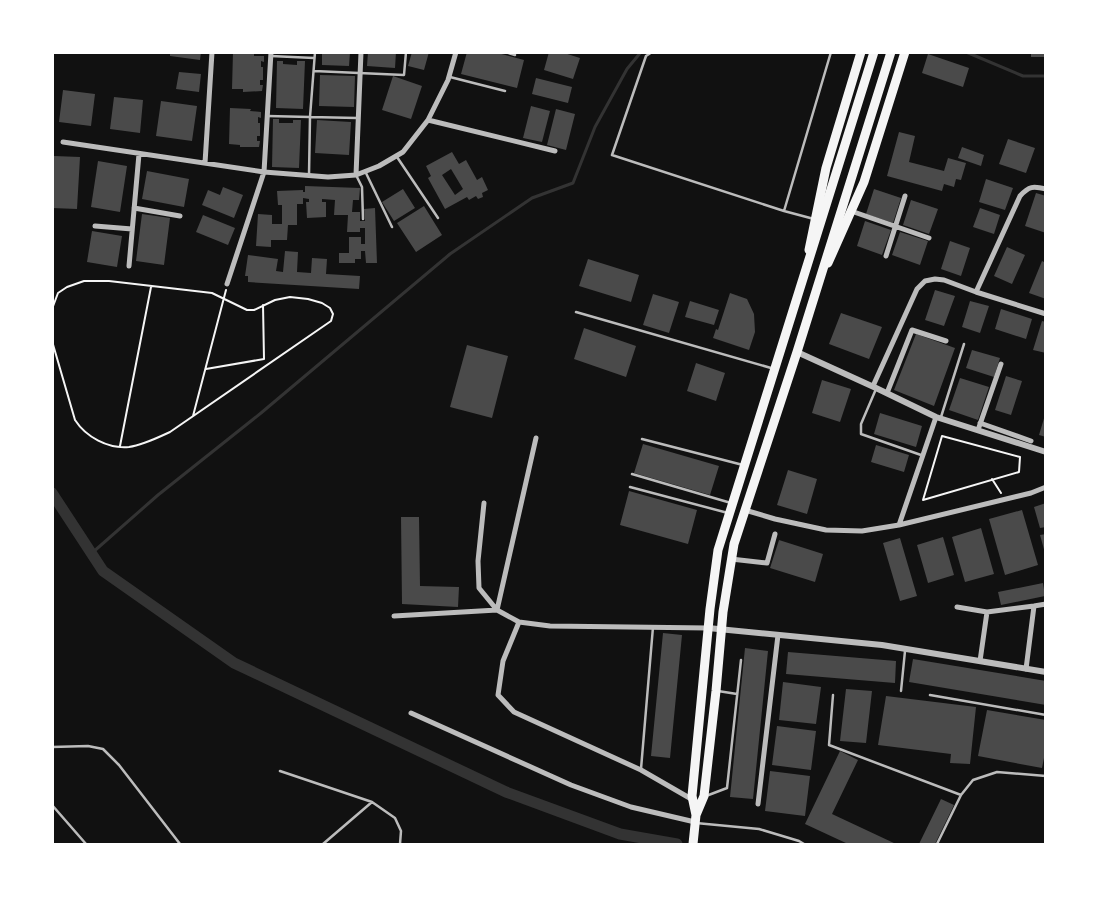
<svg xmlns="http://www.w3.org/2000/svg" width="1098" height="897" font-family="'Titillium Web',sans-serif">
<style>
.lines{fill:none;stroke-linecap:round;stroke-linejoin:round}
.stream{stroke:#333;stroke-width:3}
.canal{stroke:#333;stroke-width:11}
.building{fill:#4a4a4a;fill-rule:evenodd}
.path{stroke:#f5f5f5;stroke-width:2}
.service{stroke:#bcbcbc;stroke-width:2.5}
.minor{stroke:#bcbcbc;stroke-width:5}
.tertiary{stroke:#bcbcbc;stroke-width:6}
.primary{stroke:#f5f5f5;stroke-width:9}
.trunk{stroke:#f5f5f5;stroke-width:9}
</style>
<rect width="100%" height="100%" fill="#111"/>
<g class="lines">
<path class="stream" d="M966,52l57,24h23
M92,553l66,-58 103,-82 189,-159 82,-56 41,-15 22,-56 32,-58 14,-17"/>
<path class="canal" d="M52,493l51,78 131,92 272,129 114,42 57,10"/>
</g>
<path class="building" d="M170,52h31l-1,8 -30,-4z
M233,52l21,1v3h10v6l-3,-1v6h2v13h-3v5h3l-1,6 -19,1v-3h-11z
M322,52h28l-1,14 -27,-1z
M368,52h28l-1,16 -28,-2z
M412,52h17l-5,18 -16,-4z
M467,52h27l30,8 -7,28 -56,-14z
M549,52h12l19,6 -7,21 -29,-9z
M1031,52h15v5h-15z
M928,54l41,14 -6,19 -41,-14z
M277,61h6v3l14,1v-4h8l-2,48 -27,-1z
M179,72l22,2 -2,18 -23,-3z
M320,75l35,1 -1,31 -35,-1z
M393,76l29,10 -11,33 -29,-9z
M536,78l36,9 -4,16 -36,-9z
M63,90l32,4 -4,32 -32,-4z
M114,97l29,3 -3,33 -30,-4z
M161,101l36,5 -5,35 -36,-5z
M531,106l19,5 -8,31 -19,-4z
M230,108l21,1 -1,2 11,1v6l-3,-1v6h2v13h-3v5h3l-1,6h-19v-2l-11,-1z
M556,109l19,5 -9,36 -19,-5z
M273,119h6v4h14v-3h8l-2,48 -27,-1z
M317,120l34,2 -2,33 -34,-2z
M899,132l16,4 -6,26 35,9 4,-13 18,5 -5,17 -5,-1 -2,8 -10,-3 -2,7 -55,-15z
M1008,139l27,9 -9,25 -27,-9z
M962,147l22,8 -3,11 -23,-8z
M452,152l7,12 7,-4 11,20 5,-3 6,13 -6,3 1,4 -5,2 -2,-3 -7,4 -2,-3 -22,12 -17,-31 3,-2 -5,-10zM451,169l12,20 -8,6 -13,-20z
M54,156l26,1 -3,52 -25,-1z
M98,161l29,5 -7,46 -29,-5z
M147,171l42,8 -5,28 -42,-8z
M986,179l27,9 -8,22 -26,-8z
M305,186l55,2 -1,12h-6l-1,12h8v9h5l-1,-12 11,-1 2,55h-11l-1,-12h-4v8h-6v4h-16v-10h10v-16h12v7h4v-16h-5v4h-13l1,-17h-14l1,-15 -13,-1v3h4v15l-19,1 -1,-16h3v-3l-6,-1v6h-6v21h-9l-1,15h-16v7l-15,-1 2,-32 14,1v9h10v-19h-4l-1,-14 26,-1v2h2z
M223,187l20,8 -9,23 -32,-13 6,-15 12,5z
M403,189l12,19 -21,13 -12,-19z
M874,189l27,9 -8,25 -27,-9z
M1036,193l10,3v37l-21,-7z
M911,200l27,9 -9,25 -26,-9z
M424,206l18,29 -26,17 -19,-29z
M980,208l20,7 -6,19 -21,-7z
M142,214l28,4 -6,47 -28,-4z
M203,215l32,13 -7,17 -32,-13z
M865,221l26,9 -9,25 -25,-9z
M92,231l30,5 -5,31 -30,-5z
M900,232l28,9 -8,24 -28,-10z
M950,241l20,7 -9,28 -20,-7z
M1007,247l18,8 -13,29 -18,-8z
M285,251l13,1 -1,20 14,1 1,-15 15,1 -1,15 34,2 -1,13 -111,-7v-6h-3l3,-21 30,4 -2,12 7,1z
M588,259l51,16 -8,27 -52,-16z
M1042,261l4,2v36l-17,-6z
M935,290l20,6 -11,30 -19,-6z
M730,293l17,6 7,15 1,18 -6,18 -36,-12 3,-9 2,1z
M653,294l26,8 -10,31 -26,-8z
M690,301l29,9 -5,15 -29,-8z
M970,301l19,5 -9,27 -18,-6z
M1001,309l31,10 -6,20 -31,-10z
M841,313l41,14 -13,32 -40,-15z
M1042,321l4,1v31l-13,-3z
M584,328l52,18 -10,31 -52,-18z
M916,334l39,14 -21,58 -40,-16z
M467,345l41,11 -16,62 -42,-11z
M972,350l28,8 -6,19 -28,-9z
M696,363l29,10 -9,28 -29,-10z
M1006,376l16,5 -11,34 -16,-5z
M960,378l29,9 -11,33 -29,-10z
M822,380l29,9 -11,33 -28,-9z
M880,413l42,13 -6,21 -42,-13z
M1045,415h1v22l-7,-2z
M643,444l76,22 -9,29 -76,-22z
M876,445l33,10 -5,17 -33,-10z
M788,470l29,9 -10,35 -30,-9z
M629,491l68,19 -9,34 -68,-19z
M1046,503v24l-6,1 -6,-21z
M1022,510l16,55 -33,10 -16,-56z
M401,517h18l1,69 39,1 -1,20 -56,-3z
M981,528l13,46 -29,8 -13,-45z
M1046,534v19h-1l-5,-18z
M943,537l11,38 -26,8 -11,-38z
M900,538l17,58 -17,5 -17,-58z
M779,540l44,14 -8,28 -45,-14z
M1043,583l2,13 -44,9 -3,-13z
M663,633l19,2 -12,123 -19,-2z
M745,648l23,3 -15,148 -23,-2z
M788,652l108,9 -1,22 -109,-9z
M913,659l133,22v24l-137,-23z
M783,682l38,5 -5,37 -37,-4z
M846,689l26,2 -6,52 -26,-2z
M886,696l90,11 -6,57 -20,-1 1,-9 -73,-9z
M987,710l59,10v28l-4,20 -64,-12z
M777,726l39,5 -5,39 -39,-5z
M840,751l18,9 -26,54 64,30h-48l-43,-20z
M770,771l40,5 -5,40 -40,-5z
M941,799l13,6 -19,39h-16z"/>
<g class="lines">
<path class="path" d="M52,309l6,-16 9,-6 17,-6h25l103,12 35,17h7l21,-10 15,-3 18,2 14,4 8,5 3,6 -2,7 -161,111c-13,6 -27,13 -41,15 -21,2 -43,-10 -54,-27l-23,-79
M206,369l58,-10 -1,-54
M193,416l33,-126
M942,436l78,21 -1,15 -96,28z
M120,446l31,-159
M992,479l9,14"/>
<path class="service" d="M505,52l10,3
M652,52l-6,4 -34,99 172,56 30,8
M271,56l43,2
M314,71l90,4 2,-23
M450,77l55,14
M267,116l43,1 5,-65
M397,157l41,61
M365,171l27,56
M309,175l1,-58 47,1
M356,175l6,12 1,32
M784,211l47,-159
M576,312l195,56
M876,389l-15,35v10l60,21
M941,417l23,-73
M642,439l101,26
M632,474l99,29
M630,487l98,26
M718,691l19,3
M901,691l4,-40
M833,695l-4,50 132,50
M930,695l116,20
M52,747l36,-1 15,3 16,16 61,79
M641,769l12,-142
M280,771l92,31 23,16 6,13 -1,13
M706,796l21,-8 14,-128
M52,805l34,39
M696,823l63,6 40,12 5,3
M323,844l49,-42
M937,844l24,-49 12,-15 24,-8 49,4"/>
<path class="minor" d="M428,120l127,31
M63,142l201,30 64,5 28,-2 23,-9 24,-14 25,-32 20,-40 8,-28
M205,163l7,-111
M356,175l5,-123
M134,208l46,8
M851,211l78,27
M95,226l37,3
M886,256l19,-60
M129,266l10,-112
M227,284l37,-112 7,-120
M976,292l44,-96c9,-10 13,-10 26,-7
M873,386l44,-97 8,-8 10,-2 9,1 32,12 70,22
M887,393l25,-63 34,11
M980,423l51,18
M978,430l23,-66
M484,503l-6,58 1,27 18,22 22,12 31,4 158,2
M745,510l30,9 51,11 36,1 37,-6 132,-32 15,-6
M899,525l37,-108
M731,559l36,4 8,-29
M957,607l30,5 47,-6 12,-2
M394,616l103,-6 39,-172
M519,622l-16,39 -5,34 16,17 127,58 52,30
M980,661l7,-49
M1026,669l8,-63
M411,713l160,72 60,22 64,15
M758,804l20,-169"/>
<path class="tertiary" d="M797,352l79,36 60,29 110,35
M708,628l174,17 164,27"/>
<path class="primary" d="M809,250l17,-82 35,-116
M828,263l36,-81 41,-130"/>
<path class="trunk" d="M696,815l8,-19 12,-105 7,-79 11,-68 63,-192 94,-300
M693,844l3,-29 -4,-19 18,-187 8,-59 156,-498"/>
</g>
<rect width="1098" height="897" fill="none" stroke="#ffffff" stroke-width="108"/>
</svg>
